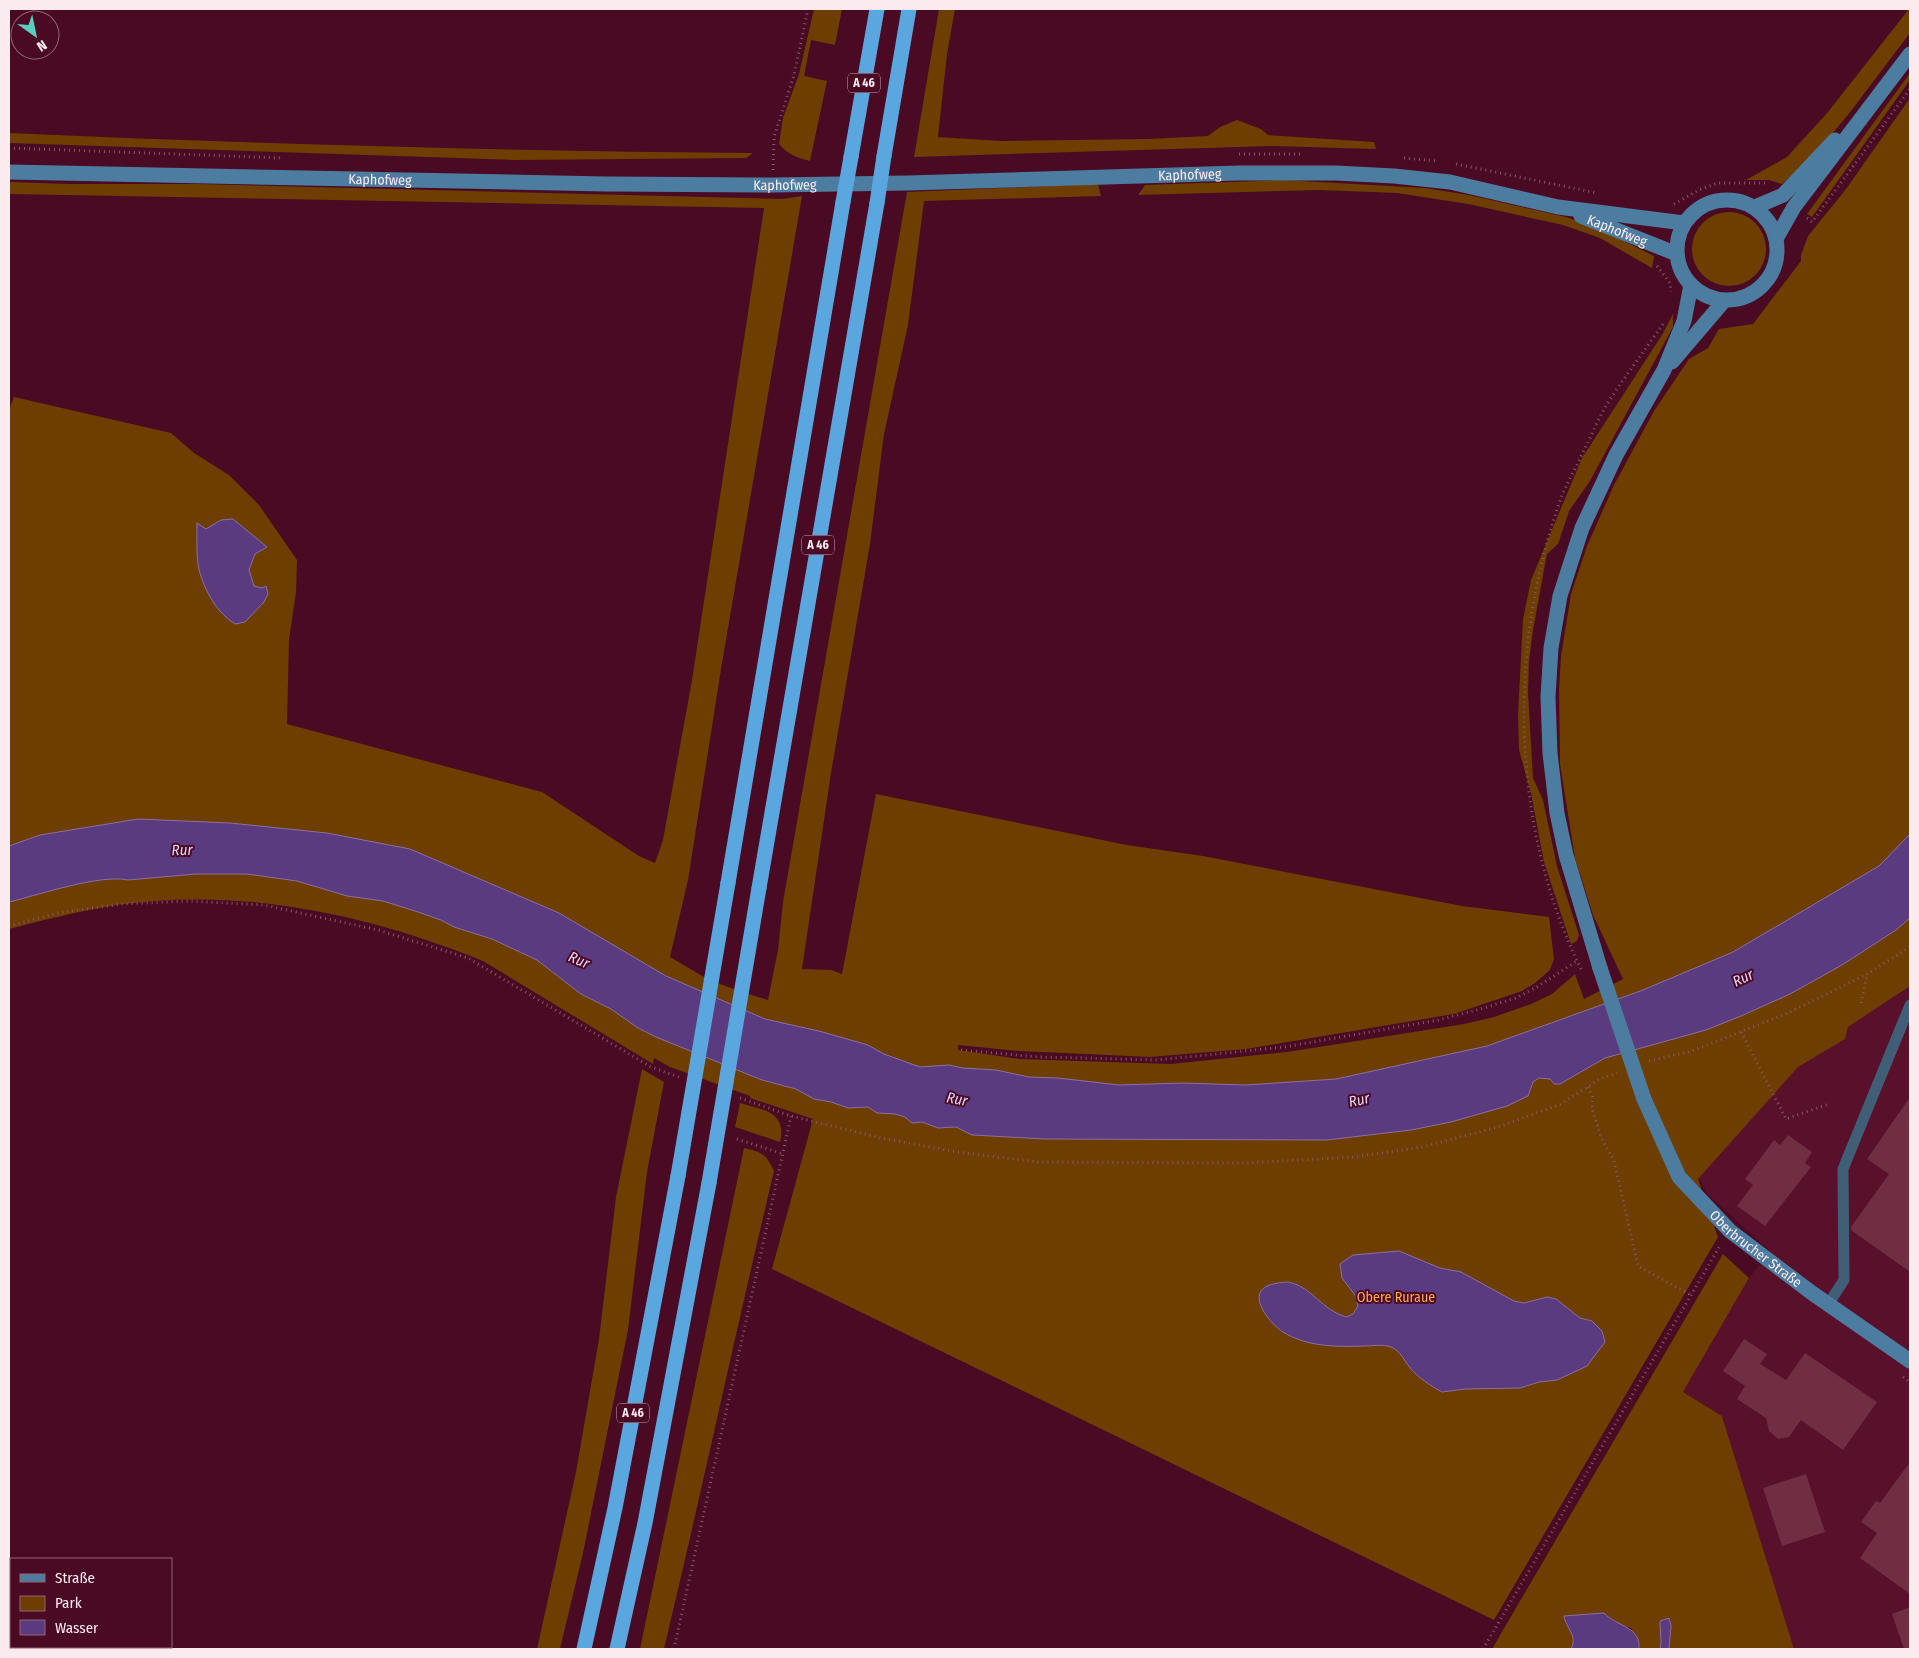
<svg xmlns="http://www.w3.org/2000/svg" width="1919" height="1658" font-family="'Fira Sans Condensed',sans-serif">
<style>
.built{fill:#58102b}
.green{fill:#6e3d00}
.water{fill:#5a3b80;stroke:#8b70a1}
.building{fill:#702e43}
.lines{fill:none;stroke-linecap:round;stroke-linejoin:round}
.path{stroke:#875768;stroke-width:3;stroke-dasharray:1 4;stroke-linecap:butt}
.lane{stroke:#405e75;stroke-width:11}
.secondary{stroke:#4c7ca0;stroke-width:15}
.highway{stroke:#5aa7e0;stroke-width:15}
.secondary-bridge{stroke:#4c7ca0;stroke-width:15}
.highway-bridge{stroke:#5aa7e0;stroke-width:15}
.labels{text-anchor:middle;stroke-width:4;stroke-linejoin:round;paint-order:stroke}
.shield{fill:#4a0a23;stroke:#c7a8b1;stroke-width:1}
.shield-label{font-size:12px;font-weight:bold;fill:#fcebee}
.street-label{font-size:14px;fill:#fcebee;stroke:#4a0a23}
.park-label{font-size:14px;fill:#ffa852;stroke:#4a0a23}
.water-label{font-size:15px;font-style:italic;fill:#e4d4fd;stroke:#4a0a23}
</style>
<rect width="100%" height="100%" fill="#4a0a23"/>
<path class="built" d="M1910,960v689h-116l-72,-233 -39,-24 66,-114 21,-27 -63,-57 -31,-63z"/>
<path class="green" d="M814,9h28l-7,36 -24,-5 -7,36 23,5 -17,80c-12,-3 -23,-7 -31,-17l4,-26 16,-44z
M939,9h16l-8,45 -9,83 63,4 146,-2 61,-3 12,-9 17,-7 24,9 7,6 106,7 2,7 -104,-3 -358,11z
M1909,9h1v24l-59,78 -33,40 -36,33 -13,-4h-23l41,-23 41,-45z
M1910,73v7l-98,137 -5,-3z
M1910,98v888l-62,41 -3,12 -47,28 -100,112 20,58 -224,383 -722,-351 41,-150 -63,-21v-2l-80,-29 -16,-9 -1,6 -170,-103c-115,-47 -242,-74 -367,-56 -36,6 -72,15 -107,24v-519l5,-13 157,36 23,20 35,22 30,30 38,55 -1,32 -7,48 -2,84 255,68 97,64 16,7 8,-23 29,-160 72,-472 -755,-14v-12l61,2h130l582,15 20,-3 -81,473 -33,211 -18,77 39,23 33,12 26,8 10,-50 5,-48 124,-710 191,-8 3,12 -177,5 -16,124 -24,109 -14,110 -39,229 -29,196 29,1 11,4 34,-180 251,51 76,11 259,50 87,11 5,42 -4,11 -15,13 -13,8 -68,23 -208,35 -96,8 -131,-6 -61,-6v5l61,9 152,5 116,-12 177,-28 30,-7 37,-13 21,-10 23,-20 9,25 39,-20 -30,-64 -18,-57 -15,-94 -1,-74 2,-34 10,-62 16,-48 27,-61 40,-74 35,-52 19,-11 11,-19 34,-5 48,-63v-6l7,-19 38,-47z
M9,133c248,11 496,18 744,20l-7,5 -231,2 -506,-17z
M1284,180l141,8 44,7 97,22 34,12 54,27 -2,12 -52,-30 -37,-13 -95,-21 -71,-11 -78,-3 -181,5 7,-10z
M1692 249a37 37 0 1 1 74 0a37 37 0 1 1-74 0Z
M1673,314v13l-83,154 -21,30 -11,33 -11,10 -14,76 -4,31 -1,32 5,85 10,22 14,66 22,69 -2,6 -6,3 -27,-82 -13,-69 -12,-43 -1,-36 5,-95 8,-39 51,-122 80,-123z
M642,1069l22,13 -17,90 -19,158 -45,223 -23,96h-23l39,-177 23,-133 17,-142z
M740,1103c23,7 47,8 40,39l-45,-15z
M744,1148c18,4 22,6 30,23 -38,159 -72,319 -110,478h-24z
M1723,1254l26,24 -66,114 39,24 72,233h-125l2,-23 -2,-8 -9,3 1,22 -1,6h-21l1,-3 -9,-18 -9,-2 -19,-13c-14,2 -26,0 -38,8 6,9 11,18 6,28h-79z"/>
<path class="water" d="M233,519l34,28 -12,7 -6,16 5,16 8,2 4,-2 2,8 -4,8 -19,20 -10,2c-19,-12 -30,-33 -36,-54 -3,-15 -2,-33 -2,-47l9,6 15,-9z
M138,819l92,4 97,10 83,16 149,64 107,63 99,43 54,12 49,14 16,9 36,13 29,-2 14,3 33,2 33,7 29,1 61,7 64,-2 63,2 90,-6 151,-33 156,-56 90,-38 146,-86 31,-32v84l-14,12 -54,35 -52,29 -49,22 -35,14 -101,28 -45,26h-6l-4,-5 -11,-1 -6,4 -5,14 -21,10 -56,16 -40,8 -84,10 -282,-1 -73,-4 -16,-8 -18,1 -16,-6 -10,1 -7,-6 -10,-3 -18,-1 -9,-6 -20,1 -17,-6 -17,-3 -18,-10 -34,-9 -106,-43 -18,-9 -27,-19 -30,-15 -44,-34 -45,-21 -38,-12 -13,-7 -23,-8 -35,-11 -36,-5 -50,-15 -50,-7h-51l-68,6c-29,-6 -89,15 -119,22v-56l31,-11z
M1399,1251l41,17 21,4 53,29 10,2 23,-6 9,2 24,19 12,3 10,10 3,11 -18,24 -30,14 -18,2 -19,6 -55,1 -23,3c-11,-6 -23,-14 -31,-23 -6,-7 -11,-19 -20,-22 -8,-3 -19,-1 -27,-1 -27,1 -57,1 -81,-14 -14,-9 -40,-41 -10,-48 5,-1 14,-3 19,-1 20,5 30,27 54,34l7,-3 5,-8 -3,-11 -13,-17 -2,-14 13,-9z
M1604,1613c13,14 37,13 35,36h-68c7,-14 -5,-20 -7,-33z
M1669,1618l2,8 -2,23h-9l1,-6 -1,-22z"/>
<path class="building" d="M1910,1097v175l-59,-42v-3l38,-53 -22,-15z
M1788,1135l24,17 -7,11 6,4 -46,59 -28,-20 16,-21 -8,-6 29,-39 6,5z
M1744,1339l23,15 -7,10 26,16 19,-27 72,49 -34,48 -42,-30 -12,17 -11,2 -9,-8 -3,-13 -29,-19 8,-13 -22,-15z
M1910,1462v132l-50,-36 17,-25 -16,-11 15,-21 4,2z
M1806,1474l19,58 -43,14 -19,-58z
M1910,1607v42h-6l-12,-35z"/>
<g class="lines">
<path class="path" d="M9,148l274,10
M1239,154h61
M1404,158l34,3
M1456,164l141,29
M773,170l1,-33 20,-62 14,-66
M1674,204l25,-14 19,-7h47
M1807,218l5,4 98,-133
M1657,266l13,17 1,9
M9,926l49,-13 64,-9 68,-3 74,4 114,25 90,28 183,109 28,10
M1581,969c-71,-144 -74,-326 -18,-476 6,-14 14,-27 20,-41 7,-13 13,-28 20,-41 17,-29 41,-59 60,-87
M1861,1003l6,-28
M1741,1032l45,87 43,-15
M961,1050l77,7 118,3 128,-13 154,-27 39,-10 39,-12 21,-11 40,-26
M1649,1061l43,-10 96,-38 79,-39 43,-27
M1588,1087l5,11 -1,11 9,28 13,24 24,105 53,29
M740,1098l51,18 90,22 76,14 81,10 208,1 108,-6 68,-10 76,-20 63,-23 39,-25 17,-6
M737,1139l46,15
M1903,1377l7,5
M674,1649l117,-533
M1483,1649l238,-405"/>
<path class="lane" d="M1829,1303l15,-23 -1,-111 67,-164"/>
<g class="secondary">
<path id="s1" d="M9,172l597,12 166,1 136,-2 331,-10h97l58,3 56,6 108,25 126,16"/>
<circle cx="1727" cy="250" r="50"/>
<path d="M1755,207l28,-12 52,-55"/>
<path id="s2" d="M1581,216l96,38"/>
<path d="M1777,237l17,-30 116,-153"/>
<path d="M1672,362l52,-61"/>
<path d="M1600,968l-34,-113 -9,-42 -7,-60 -2,-56 3,-49 9,-52 22,-68 34,-73 48,-85 20,-49 7,-36"/>
<path id="s3" d="M1644,1099l35,78 51,54 82,62 98,68"/>
</g>
<path class="highway" d="M884,156l25,-147
M851,157l26,-148
M728,883l115,-681
M759,888l118,-685
M584,1649l31,-141 63,-332
M617,1649l28,-126 64,-340"/>
<path class="secondary-bridge" d="M1600,968l44,131"/>
<path class="highway-bridge" d="M843,202l8,-45
M877,203l7,-47
M678,1176l50,-293
M709,1183l50,-295"/>
</g>
<g class="labels">
<g class="shield">
<rect x="848" y="73.5" width="32" height="19" rx="4"/>
<rect x="802" y="535.5" width="32" height="19" rx="4"/>
<rect x="617" y="1403.5" width="32" height="19" rx="4"/>
</g>
<g class="shield-label">
<text x="864" y="87">A 46</text>
<text x="818" y="549">A 46</text>
<text x="633" y="1417">A 46</text>
</g>
<g class="street-label">
<text dy="5" stroke="none"><textPath href="#s1" startOffset="1181">Kaphofweg</textPath></text>
<text dy="5" stroke="none"><textPath href="#s1" startOffset="371">Kaphofweg</textPath></text>
<text dy="5" stroke="none"><textPath href="#s1" startOffset="776">Kaphofweg</textPath></text>
<text dy="5" stroke="none"><textPath href="#s2" startOffset="39">Kaphofweg</textPath></text>
<text dy="5" stroke="none"><textPath href="#s3" startOffset="191">Oberbrucher Straße</textPath></text>
</g>
<g class="park-label">
<text x="1396" y="1302">Obere Ruraue</text>
</g>
<g class="water-label">
<text transform="translate(182 850) rotate(-1)" y="5">Rur</text>
<text transform="translate(579 960) rotate(23)" y="5">Rur</text>
<text transform="translate(1743 978) rotate(-26)" y="5">Rur</text>
<text transform="translate(957 1099) rotate(11)" y="5">Rur</text>
<text transform="translate(1359 1100) rotate(-12)" y="5">Rur</text>
</g>
</g>
<rect width="1919" height="1658" fill="none" stroke="#fcebee" stroke-width="20"/>
<rect x="10" y="1558" width="162" height="90" fill="#4a0a23" stroke="#916474"/>
<rect x="20" y="1574" width="25" height="8" fill="#4c7ca0" stroke="#916474"/>
<text x="55" y="1583" font-size="15" fill="#fcebee">Straße</text>
<rect x="20" y="1596" width="25" height="15" fill="#6e3d00" stroke="#916474"/>
<text x="55" y="1608" font-size="15" fill="#fcebee">Park</text>
<rect x="20" y="1620" width="25" height="15" fill="#5a3b80" stroke="#916474"/>
<text x="55" y="1633" font-size="15" fill="#fcebee">Wasser</text>
<g transform="translate(35 35) rotate(147)"><circle r="24" fill="#4a0a23" stroke="#916474"/>
<path d="M0-4L9 19L0 12L-9 19Z" fill="#59cebe"/>
<text y="-8" font-size="14" font-weight="bold" text-anchor="middle" fill="#fcebee">N</text>
</g>
</svg>
